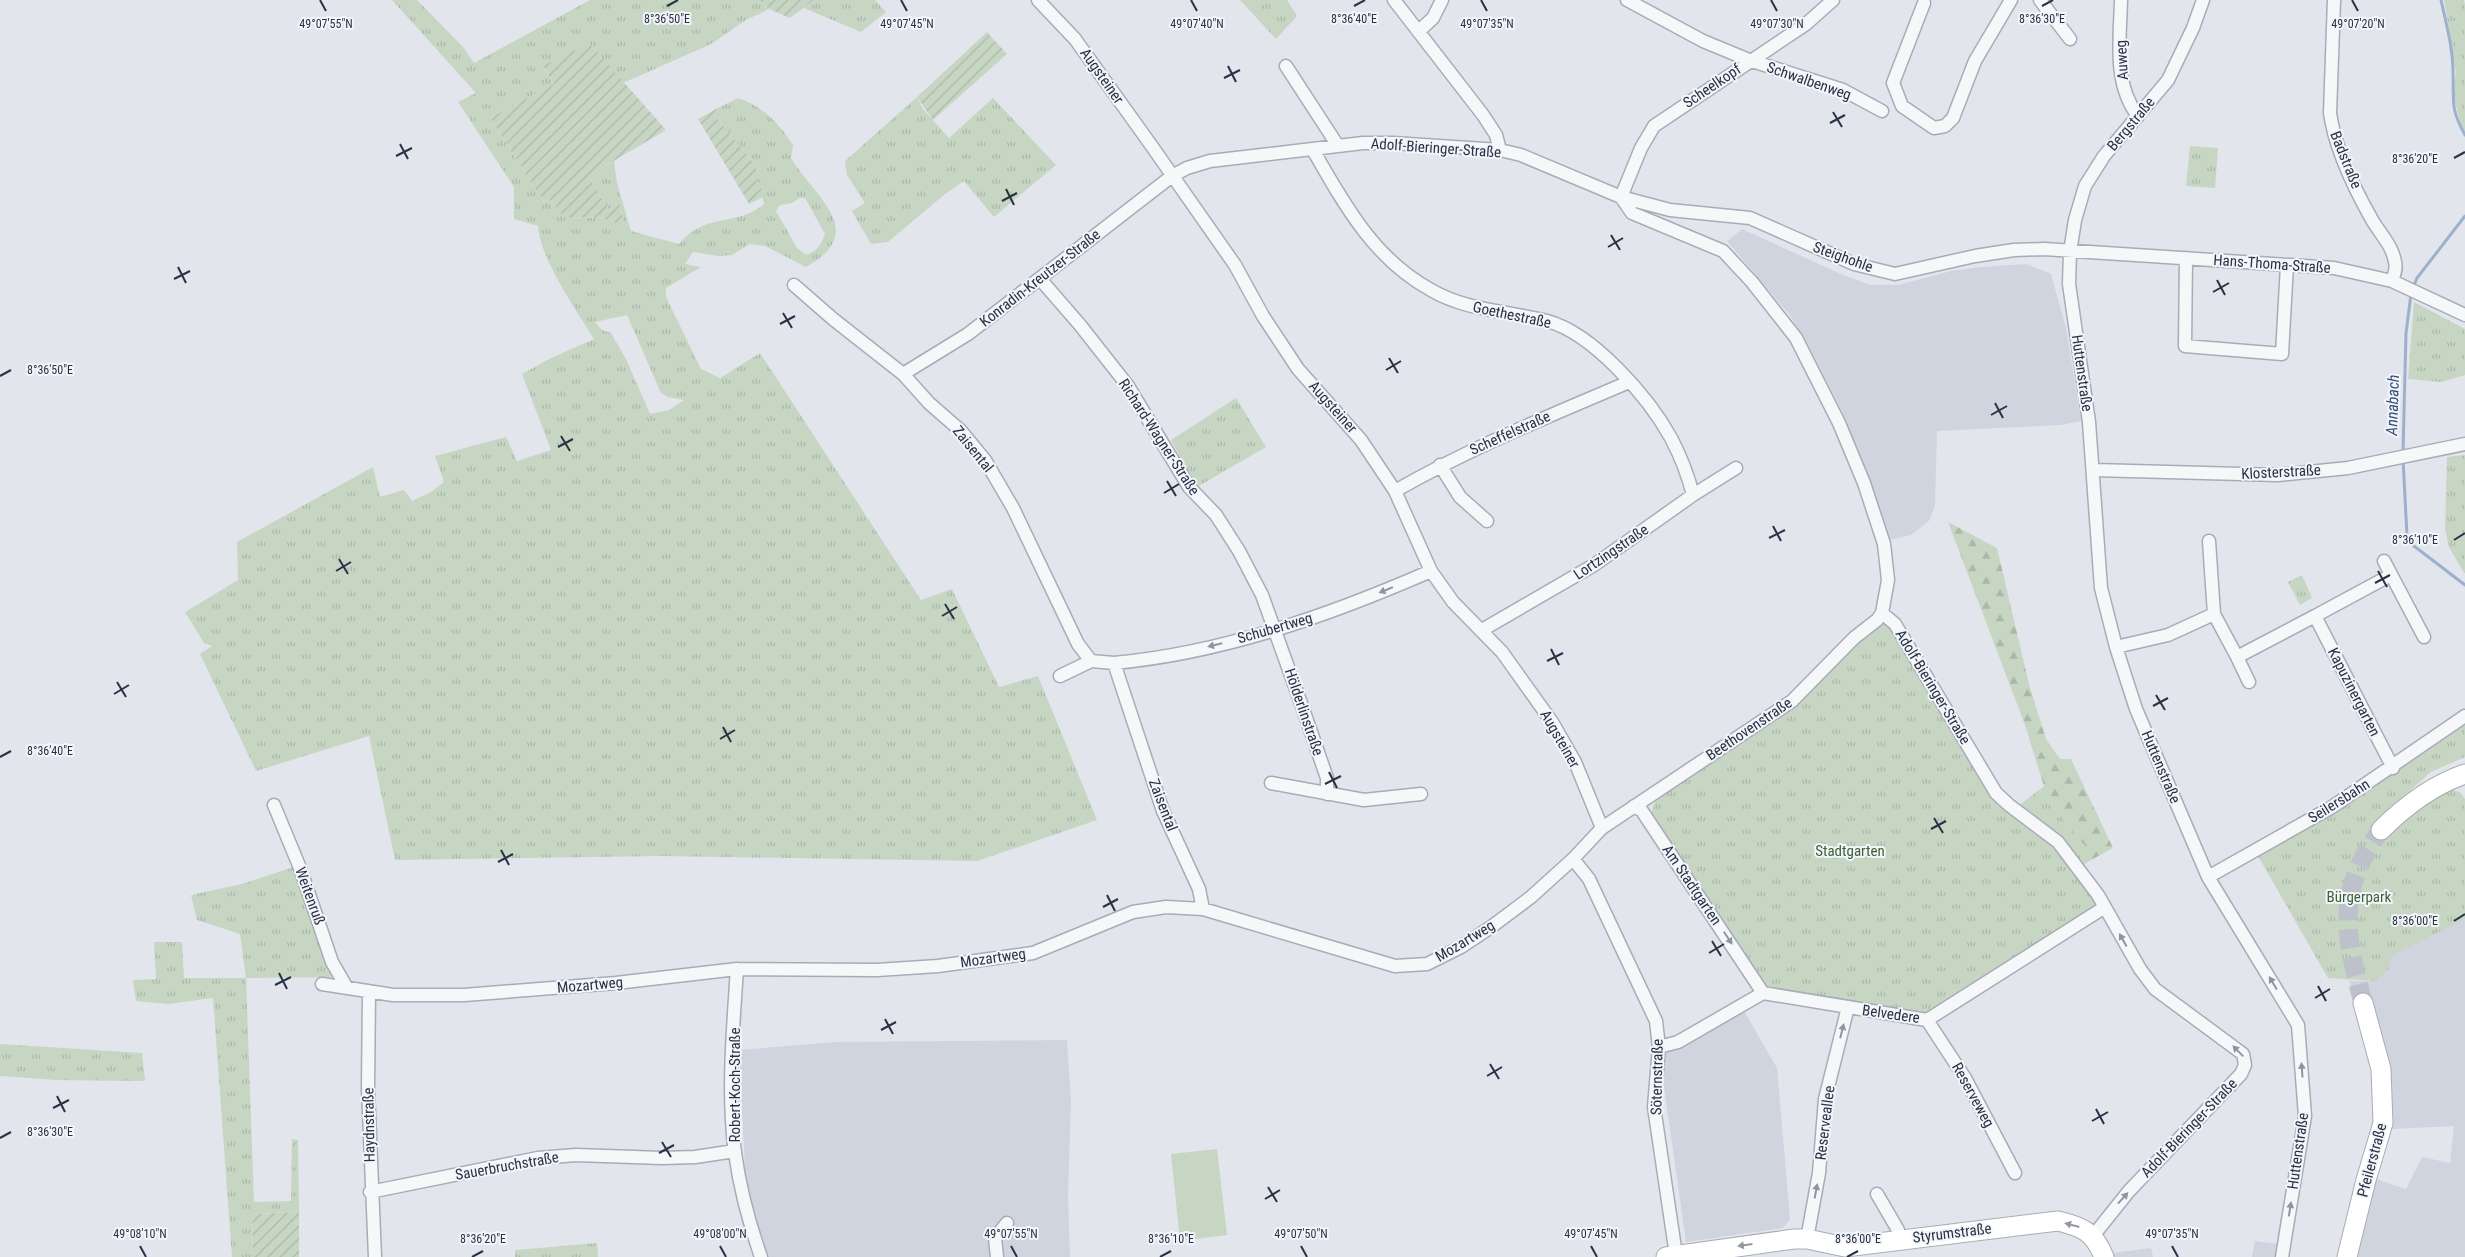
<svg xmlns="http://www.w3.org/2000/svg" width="2465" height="1257" font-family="'Roboto Condensed',sans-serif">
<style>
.built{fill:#d0d4de}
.grass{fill:url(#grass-tufts);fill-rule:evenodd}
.forest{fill:url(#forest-firs)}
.garden{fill:url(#garden-furrows)}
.pitch{fill:#c7d6c3}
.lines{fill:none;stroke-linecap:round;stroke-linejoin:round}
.stream{stroke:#9bb1ce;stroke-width:3}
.secondary-tunnel{stroke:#bdc1cb;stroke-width:19;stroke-dasharray:19 9;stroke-linecap:butt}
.minor-casing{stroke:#a7acb7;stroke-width:15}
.secondary-casing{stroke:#a7acb7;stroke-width:21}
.minor{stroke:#f6f7f9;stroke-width:12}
.secondary{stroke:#fff;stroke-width:19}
.oneway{fill:#90949f}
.oneway2{fill:#9498a2}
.ticks{fill:none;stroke:#293245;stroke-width:2}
.labels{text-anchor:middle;stroke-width:4;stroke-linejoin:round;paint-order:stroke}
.street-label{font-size:15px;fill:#293245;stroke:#f2f5f9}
.park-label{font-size:15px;fill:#3b6235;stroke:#f2f5f9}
.water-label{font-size:16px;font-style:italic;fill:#304d7c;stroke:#f2f5f9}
.ticks-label{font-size:12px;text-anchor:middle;fill:#293245;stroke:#f2f5f9;stroke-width:4;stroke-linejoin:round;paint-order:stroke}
</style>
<defs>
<pattern id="grass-tufts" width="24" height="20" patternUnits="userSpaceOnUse" patternTransform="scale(1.25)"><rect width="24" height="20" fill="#c7d6c3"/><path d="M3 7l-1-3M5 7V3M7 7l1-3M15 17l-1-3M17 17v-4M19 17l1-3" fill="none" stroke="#abb8a9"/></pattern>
<pattern id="forest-firs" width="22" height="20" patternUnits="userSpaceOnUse" patternTransform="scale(1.25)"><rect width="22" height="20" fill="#c7d6c3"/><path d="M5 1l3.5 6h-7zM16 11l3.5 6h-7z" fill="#abb8a9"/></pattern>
<pattern id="garden-furrows" width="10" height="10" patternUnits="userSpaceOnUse" patternTransform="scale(1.25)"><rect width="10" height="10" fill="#c7d6c3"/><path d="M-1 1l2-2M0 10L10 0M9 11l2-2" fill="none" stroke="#abb8a9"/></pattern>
</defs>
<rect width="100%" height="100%" fill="#e2e5ec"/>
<path class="built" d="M1742,229l101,46 28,10h27l53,-14 30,-4 46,-3 24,10 15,54 15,93 -20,4 -124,6 -2,74 -6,16 -18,14 -22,5 -46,-127 -34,-67 -20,-32 -62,-73z
M2465,919v338h-125l21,-83 45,15 16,-32 28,6 4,-37 -62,3 -20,-3 2,-21 -4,-47 -21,-77h25l13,-9 5,-17z
M1744,1011l33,57 13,151 -7,9 -97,14 -23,-162 1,-27z
M1067,1040l4,61 -3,94 2,62h-305l-19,-69 -7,-138 95,-8z
M2255,1241l32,4 -2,12h-33z
M2151,1248l2,9h-40l-1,-4z"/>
<path class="grass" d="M392,0h25l46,47 11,16 116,-63h169l10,9 -23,11 -35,24 -88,39 -34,-40 -46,24 11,17 -64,34 54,84 5,-3 15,18 39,1 21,7 -4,-19 -12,3 -20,-33 26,-15 3,22 14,48 48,13c25,-32 59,-17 85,-40l-9,-39 -40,-49 3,-8 20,-10c26,9 40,24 55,47l-2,13c24,40 79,73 15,109l-41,-21 -15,-2 -18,11 -13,1 -26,-4 -8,12 16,3 -35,21v9l35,72 19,9 40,-25 161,247 31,-11 47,98 39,-11 59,144 -120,41 -316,-5 -266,4 -26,-124 -113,35 -56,-117 12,-8 -8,-3 -19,-31 53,-32 -1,-38 136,-75 7,30 24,-7 8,11 19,-9 13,-10 -9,-26 71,-19 11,24 34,-11 -29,-76 29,-16 43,-19c-17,-28 -54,-80 -56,-113l-24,-7v-32l-56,-85 18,-9zM800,198h5l20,36c-4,11 -8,17 -19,21l-9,-7 -21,-37 4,-6 12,-2zM627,315l34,78 7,4 16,3 -15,10 -19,4 -23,-53 -16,-28 -9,-3 -7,-8z
M814,0h61l11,12 -25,20 -57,-24z
M1240,0h47l10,16 -21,23z
M2444,0h20l1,5v127l-5,-10 -7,-28 3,-22z
M917,97l6,12 26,29 44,-40 63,67 -62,52 -30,-36 -19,13 -57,48 -17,2 -19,-33 13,-8 -18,-28 -2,-14z
M2190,146l28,2 -3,40 -29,-2z
M2414,302l51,27v46l-24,7 -33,-3z
M1236,398l30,49 -69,40 -26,-47z
M2465,455v118h-1l-15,-26 -4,-18 2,-72z
M2302,575l10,23 -12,7 -12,-23z
M1885,620l10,7 118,183 26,-20 48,57 4,13 -12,8 21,37 -173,111 -165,-19 -112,-181 5,-14 60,-46 79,-54 63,-62z
M2465,724v33l-34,15 -58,51 16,13 34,-30 26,-17 11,3 5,7v120l-72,36 -6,17 -13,9 -46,-3 -70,-122 136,-83z
M297,866l36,106 -1,5 -86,1 8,224 37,-1 1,-62 6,1 1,72 -47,2 1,43h-21l-19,-259 -45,6 -32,-3 -3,-21 23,-1 -2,-37h28l2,36h62l-6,-44 -43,-14 -6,-25 51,-11z
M0,1044l142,9 3,28 -89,-1 -56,-4z
M597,1243l1,14h-83v-7z"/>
<path class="forest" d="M1948,522l49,26 32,136 17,55 14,20h11l42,89 -22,12 -5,-13 -47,-57 5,-4 -19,-61z"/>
<path class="garden" d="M759,0h55l-24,18 -21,-9z
M987,32l20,22 -74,66 -16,-23z
M589,43l77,87 -78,46 20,33 12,-4 4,21 -21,-8 -39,-1 -15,-18 -5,3 -54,-84 64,-34 -11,-18z
M718,108l-3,8 40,49 8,32 -14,7 -51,-85z
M299,1212v45h-46l-1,-43z"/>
<path class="pitch" d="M1217,1149l10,86 -47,6 -9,-87z"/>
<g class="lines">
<path class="stream" d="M2441,0c5,23 12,48 12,72 1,30 -3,36 12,63
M2413,288l4,-10 48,-62
M2403,452l3,-119 5,-39
M2403,459l4,77 7,10 51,39"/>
<path class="secondary-tunnel" d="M2363,1003c-18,-70 -28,-111 18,-173"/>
<g class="minor-casing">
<path id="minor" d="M1038,0l37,39 76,106 84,120 28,51 35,53 63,71 34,51 36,80 22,31 49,50 50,70 23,40 27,66
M1394,0l89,115 13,20 4,15
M1627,0l76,41 46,19 94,30 39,21
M1833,0l-27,24 -152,102 -13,22 -20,49 49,13 80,8 104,46 41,10 80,-18 39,-6 30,-1 290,19 58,13 73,34
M2040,0l30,39
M2121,0c-1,39 -8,84 17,116
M2203,0l-10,28 -25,52 -64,76 -19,30 -10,34 -5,32 -1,32 20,138 12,166 15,59 20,62 72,168 90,148 7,91 -23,141
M2334,0l-4,113c5,36 23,73 41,105 8,15 21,26 24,44 2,6 -1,13 -3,19
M1924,3l-31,80 9,23 32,22 11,-2 8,-8 22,-57 36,-61
M1419,31l14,-13 9,-18
M1286,66l52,80
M1313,150c31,54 61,109 118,140 36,21 77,21 116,31 46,12 102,77 124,117 10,19 17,37 22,57
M2186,258l-1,88 97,8 5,-89
M1041,280l39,45 48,61 61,101 27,28 23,36 23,44 40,111 25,72v16
M794,285l39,34 70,55 26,29 32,28 24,29 28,48 65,136 13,17 23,2 49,148 36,78 4,20
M903,374l65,-40 204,-158 15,-8 23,-7 153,-18h30l107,7 21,5 100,42 11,16 91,38 29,31 44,56 43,85 25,60 20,61 4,36 -6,33 13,11 101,169 13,12 49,37 40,53 42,74 15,20 88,65 2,11 -4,9 -112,117 -36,45
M1440,465l20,32 27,24
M2094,470l184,5 70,-7 117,-24
M1395,491c75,-43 154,-75 234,-109
M2209,541l5,73
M2384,561l40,76
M2315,616l76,-41
M1482,630l112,-65 99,-70 43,-27
M2116,647l52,-12 46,-21 23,43 78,-41 78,152
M2237,657l12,25
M1114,663c109,-10 216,-48 317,-92
M1060,676l31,-15
M1271,783l93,17 57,-6
M274,805l26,63 32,94 15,26
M1634,806l8,5 121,182
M1573,859l16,20 67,142 3,26 -5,60 22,148
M2208,877l124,-70 133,-91
M737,969c-4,60 -10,124 -2,184 5,36 14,70 26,104
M322,984l71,11h71l152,-12 121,-14 140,1 61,-4 95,-13 100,-41 33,-5 37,2 192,57 32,-2 34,-17 30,-20 40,-30 42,-38 29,-31 190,-127 62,-63 23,-18 5,-7
M369,993l-1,95 7,169
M1927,1020l38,58 50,95
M1659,1047l19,-5 85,-49 164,27 178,-113
M370,1192l168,-34 38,-3 86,3 33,-1 40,-6
M1877,1194l21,36 1,9
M1807,1239l12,-66 6,-74 23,-92
M997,1257l-2,-19 12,-15"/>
</g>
<g class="secondary-casing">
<path id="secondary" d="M2381,830c24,-24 52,-45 84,-56
M1666,1257l128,-18h13l38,8 213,-26c25,6 36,11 46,36
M2347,1257l19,-77 17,-57 -2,-54 -18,-66"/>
</g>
<use href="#minor" class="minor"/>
<use href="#secondary" class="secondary"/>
</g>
<defs><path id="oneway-solid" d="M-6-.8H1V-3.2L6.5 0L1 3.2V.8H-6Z" transform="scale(1.25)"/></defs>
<g class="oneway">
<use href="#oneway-solid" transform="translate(1386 590) rotate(158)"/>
<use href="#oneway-solid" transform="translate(1215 645) rotate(167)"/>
<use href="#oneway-solid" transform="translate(1728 938) rotate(56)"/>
<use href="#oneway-solid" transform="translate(2123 940) rotate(-119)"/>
<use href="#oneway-solid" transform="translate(2273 983) rotate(-121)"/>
<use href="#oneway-solid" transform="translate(1842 1031) rotate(-76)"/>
<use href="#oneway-solid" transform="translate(2238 1051) rotate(-134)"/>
<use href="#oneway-solid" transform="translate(2302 1070) rotate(-94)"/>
<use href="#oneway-solid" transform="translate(1816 1191) rotate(-80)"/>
<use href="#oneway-solid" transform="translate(2123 1198) rotate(-48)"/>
<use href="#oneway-solid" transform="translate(2290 1209) rotate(-81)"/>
</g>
<g class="oneway2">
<use href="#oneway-solid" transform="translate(2072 1225) rotate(-165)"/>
<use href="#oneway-solid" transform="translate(1745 1245) rotate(172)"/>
</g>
<path class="ticks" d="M320,0l6,11M901,0l6,11M1191,0l6,11M1481,0l6,11M1771,0l6,11M2352,0l6,11M667,6l11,-6M1354,6l11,-6M2042,6l11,-6M1228,66l8,16M1224,78l16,-8M1833,112l9,15M1830,123l15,-8M400,144l8,15M396,156l16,-8M2454,158l11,-6M1006,189l8,16M1002,201l15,-8M1611,235l9,15M1608,247l15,-9M178,267l8,16M174,279l16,-8M2217,280l8,15M2213,292l16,-9M783,313l9,15M780,324l15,-8M1389,358l9,15M1386,370l15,-9M0,376l11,-6M1995,403l8,15M1991,415l16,-9M561,436l9,15M558,447l15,-8M1167,481l9,15M1164,493l15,-9M1773,526l8,15M1769,538l16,-8M2454,540l11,-7M339,559l9,15M336,571l15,-9M2378,571l9,16M2375,583l15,-8M945,604l9,15M942,616l15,-9M1551,649l8,16M1547,661l16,-8M117,682l9,15M114,694l15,-9M2156,695l9,15M2153,706l15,-8M723,727l8,15M720,739l15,-9M0,757l11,-6M1329,772l8,16M1325,784l16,-8M1934,818l9,15M1931,829l15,-8M501,850l8,15M498,862l15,-8M1107,895l8,16M1103,907l15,-8M2454,921l11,-7M1712,941l9,15M1709,953l15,-9M279,973l8,16M275,985l16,-8M2318,986l8,15M2315,998l15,-9M885,1019l8,15M881,1030l15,-8M1490,1064l9,15M1487,1076l15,-9M57,1096l8,16M53,1108l16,-8M2096,1109l8,15M2092,1121l16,-9M0,1138l11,-6M662,1142l9,15M659,1153l15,-8M1268,1187l9,15M1265,1199l15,-9M140,1246l6,11M720,1246l6,11M1011,1246l6,11M1301,1246l6,11M1591,1246l6,11M2172,1246l6,11M472,1257l11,-6M1160,1257l11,-6M1847,1257l11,-6"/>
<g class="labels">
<g class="street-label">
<text transform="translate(2122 60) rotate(-93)" y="5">Auweg</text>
<text transform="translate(1102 76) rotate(55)" y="5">Augsteiner</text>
<text transform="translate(1809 81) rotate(19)" y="5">Schwalbenweg</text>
<text transform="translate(1712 86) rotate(-34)" y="5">Scheelkopf</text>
<text transform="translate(2131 124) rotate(-50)" y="5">Bergstraße</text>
<text transform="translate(1436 148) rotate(4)" y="5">Adolf-Bieringer-Straße</text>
<text transform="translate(2346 160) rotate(68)" y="5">Badstraße</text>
<text transform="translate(1843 257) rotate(20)" y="5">Steighohle</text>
<text transform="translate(2272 264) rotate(4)" y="5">Hans-Thoma-Straße</text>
<text transform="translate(1040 278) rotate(-38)" y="5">Konradin-Kreutzer-Straße</text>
<text transform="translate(1512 315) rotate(12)" y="5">Goethestraße</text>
<text transform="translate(2082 373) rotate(82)" y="5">Huttenstraße</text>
<text transform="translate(1333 407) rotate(48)" y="5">Augsteiner</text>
<text transform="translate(1510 433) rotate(-24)" y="5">Scheffelstraße</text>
<text transform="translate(1159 437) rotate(57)" y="5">Richard-Wagner-Straße</text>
<text transform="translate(973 449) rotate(51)" y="5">Zaisental</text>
<text transform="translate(2281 472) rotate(-3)" y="5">Klosterstraße</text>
<text transform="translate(1611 552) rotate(-34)" y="5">Lortzingstraße</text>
<text transform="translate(1275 628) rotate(-16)" y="5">Schubertweg</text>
<text transform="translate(1933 687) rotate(59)" y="5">Adolf-Bieringer-Straße</text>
<text transform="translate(2354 692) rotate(63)" y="5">Kapuzinergarten</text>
<text transform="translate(1304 712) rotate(71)" y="5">Hölderlinstraße</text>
<text transform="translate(1749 729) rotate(-34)" y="5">Beethovenstraße</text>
<text transform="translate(1560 739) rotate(60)" y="5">Augsteiner</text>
<text transform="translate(2161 767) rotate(67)" y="5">Huttenstraße</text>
<text transform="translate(2339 801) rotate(-32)" y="5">Seilersbahn</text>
<text transform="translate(1163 805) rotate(69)" y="5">Zaisental</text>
<text transform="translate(1692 885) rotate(56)" y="5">Am Stadtgarten</text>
<text transform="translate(310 896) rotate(70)" y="5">Weitenruß</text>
<text transform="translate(1465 941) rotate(-31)" y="5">Mozartweg</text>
<text transform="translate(993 958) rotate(-8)" y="5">Mozartweg</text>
<text transform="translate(590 985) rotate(-5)" y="5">Mozartweg</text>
<text transform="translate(1891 1014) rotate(8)" y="5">Belvedere</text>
<text transform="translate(1657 1077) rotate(-89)" y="5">Söternstraße</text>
<text transform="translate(735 1085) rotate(-90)" y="5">Robert-Koch-Straße</text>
<text transform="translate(1973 1095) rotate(61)" y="5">Reserveweg</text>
<text transform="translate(1825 1123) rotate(-83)" y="5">Reserveallee</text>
<text transform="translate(369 1125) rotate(-91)" y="5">Haydnstraße</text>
<text transform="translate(2189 1128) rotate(-46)" y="5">Adolf-Bieringer-Straße</text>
<text transform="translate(2298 1151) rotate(-82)" y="5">Huttenstraße</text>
<text transform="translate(2372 1160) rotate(-75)" y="5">Pfeilerstraße</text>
<text transform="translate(507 1166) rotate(-10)" y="5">Sauerbruchstraße</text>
<text transform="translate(1952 1233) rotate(-7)" y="5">Styrumstraße</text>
</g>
<g class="park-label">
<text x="1850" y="856">Stadtgarten</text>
<text x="2359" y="902">Bürgerpark</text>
</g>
<g class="water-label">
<text transform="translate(2392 405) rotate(-88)" y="6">Annabach</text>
</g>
</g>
<g class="ticks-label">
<text x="667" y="23">8°36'50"E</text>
<text x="1354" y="23">8°36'40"E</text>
<text x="2042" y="23">8°36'30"E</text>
<text x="326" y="28">49°07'55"N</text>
<text x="1197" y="28">49°07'40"N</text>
<text x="1487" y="28">49°07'35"N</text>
<text x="1777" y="28">49°07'30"N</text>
<text x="907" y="28">49°07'45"N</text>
<text x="2358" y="28">49°07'20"N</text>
<text x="2415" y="163">8°36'20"E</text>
<text x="50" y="374">8°36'50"E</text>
<text x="2415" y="544">8°36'10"E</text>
<text x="50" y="755">8°36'40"E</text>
<text x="2415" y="925">8°36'00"E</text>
<text x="50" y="1136">8°36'30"E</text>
<text x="140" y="1238">49°08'10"N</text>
<text x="720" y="1238">49°08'00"N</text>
<text x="1011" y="1238">49°07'55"N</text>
<text x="1301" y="1238">49°07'50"N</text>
<text x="1591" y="1238">49°07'45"N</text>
<text x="2172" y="1238">49°07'35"N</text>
<text x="483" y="1243">8°36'20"E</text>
<text x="1171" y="1243">8°36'10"E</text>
<text x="1858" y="1243">8°36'00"E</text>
</g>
</svg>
